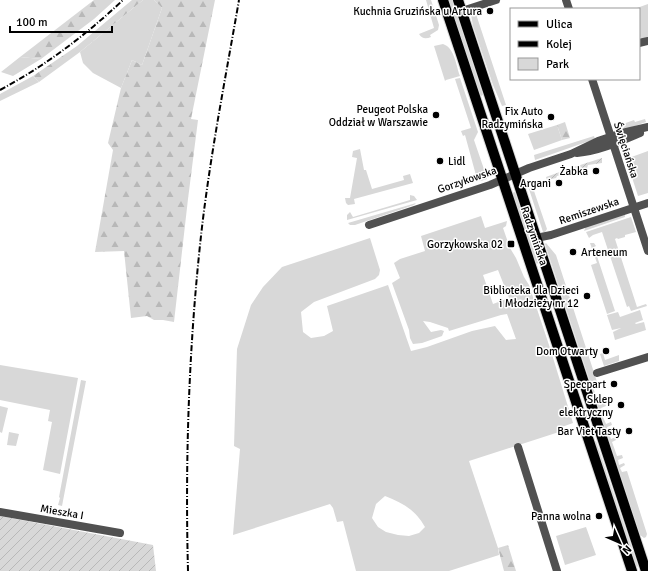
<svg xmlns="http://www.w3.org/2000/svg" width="648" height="571" font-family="Signika,sans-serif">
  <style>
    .green { fill: #d8d8d8; fill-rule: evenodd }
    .forest { fill: url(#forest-firs) }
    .garden { fill: url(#garden-furrows) }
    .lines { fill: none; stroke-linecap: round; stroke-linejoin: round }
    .major-casing { stroke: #dbdbdb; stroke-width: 12 }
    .minor { stroke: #515151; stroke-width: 8 }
    .major { stroke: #000; stroke-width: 10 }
    .rail { stroke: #000; stroke-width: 2; stroke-dasharray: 6 2 1 2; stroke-linecap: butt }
    .poi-dot { fill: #000; stroke: #fff; stroke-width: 1.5 }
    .labels { text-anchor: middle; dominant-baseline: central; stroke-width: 3; stroke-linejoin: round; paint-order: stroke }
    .poi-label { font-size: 11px; fill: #000; stroke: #fff; text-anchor: end }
    .street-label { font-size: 11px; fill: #000; stroke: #fff }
  </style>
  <defs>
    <pattern id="forest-firs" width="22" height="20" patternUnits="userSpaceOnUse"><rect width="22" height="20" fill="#d8d8d8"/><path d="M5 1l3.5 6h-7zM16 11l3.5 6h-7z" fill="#b8b8b8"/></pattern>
    <pattern id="garden-furrows" width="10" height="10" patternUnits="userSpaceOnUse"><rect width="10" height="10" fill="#d8d8d8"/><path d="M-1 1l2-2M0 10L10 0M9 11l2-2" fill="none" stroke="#b8b8b8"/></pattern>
  </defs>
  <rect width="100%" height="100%" fill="#fff"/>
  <path class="green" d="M143 0H154L162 8 142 65 132 60 121 88 93 73 83 63 80 52Z
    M426 0H431L439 25 438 30 430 35 431 37C426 39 422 39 419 34L434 28Z
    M448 0H452L483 95 481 96 477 88Z
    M648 4V37L641 39 639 33V9H634Z
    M473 12 476 14 506 105 502 106 493 85 473 26 471 15Z
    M443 44C455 48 456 66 460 76L446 80 445 81 434 46Z
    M20 57 41 59 13 76 1 72Z
    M33 76 39 82 0 101V94Z
    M460 78 478 132 474 140 487 178V179L481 181 477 179 465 135 463 136 461 131 471 128 455 79Z
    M645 119 646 122 624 130 623 124 634 120 635 122Z
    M557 125 562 140 534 150 528 134Z
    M594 136 595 139 535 160 534 155Z
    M360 149 364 170H366L372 189 404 180 403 176 410 174 413 183 354 199 355 204 348 205 346 203 345 198H350L357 158 352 157 353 151Z
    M648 151V193L638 196 626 159Z
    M532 187 534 191 547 229 545 232H543L529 189Z
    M515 192 539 262V264L536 263 512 193Z
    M410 195 414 196 417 200 347 220V215L350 212 353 217 410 200Z
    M416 203 414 205 355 225H350L348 223Z
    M625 213V217L584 231 586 226Z
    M481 216 485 228 507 221 506 226 503 228 510 248 516 258 524 277 529 285 550 348 573 423 559 428V432L469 461 498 548 499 555 449 571H356L343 521 337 522 333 508 330 504 233 535 240 449 234 446 237 349 251 305 263 287 282 267 370 238 380 270 379 275 375 279 314 302 301 312 303 332 311 338 324 336 333 331 327 306 388 285 411 351 427 347 472 331 495 326 506 340 516 339 507 314 501 315 449 331 448 328 430 322 423 321 431 332 441 330 444 331 442 336 422 343 413 344 410 338 409 330 392 283 400 278 394 263 400 259 425 251 421 236ZM498 270 509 298 493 304 483 275ZM385 496C402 503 415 509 425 527L419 533 409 536 398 535 386 532 378 527 372 518 376 504Z
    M631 217 636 232 625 235V237L618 239 617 238 615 239 637 307 646 304 647 306 631 311 629 306 627 307 602 232 593 235 589 238 586 232Z
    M546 243 556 255 598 385 593 387 599 405 605 403 606 406 601 408 603 413 607 412 608 415 603 417 606 424 611 422 612 425 607 427 608 432 614 430V432L609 434 611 439 616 437V440L612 442 617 456 622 455 623 458 618 460 619 465 624 463 625 465 620 468 622 472 627 471 647 534 646 537 644 538 640 535 545 244Z
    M590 243H594L596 246 594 247 615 311 607 314 591 265 597 263Z
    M640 310 643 320 635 323 636 324 644 322 646 330 615 340 613 332 621 328 612 330 607 315 618 312 620 317Z
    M603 353 605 360 619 355V361L604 366 600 354Z
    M0 365 78 378 60 474 43 470 52 422 48 421 50 410 0 400Z
    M81 380 86 381 62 506 58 505 60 498 59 497Z
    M0 406 8 408 2 433 0 432Z
    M9 432 19 434 16 446 7 445Z
    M596 441 638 566 637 567 629 549 595 442Z
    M586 527 596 555 565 565 556 536Z"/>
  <path class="forest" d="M94 0H115L94 19 41 59 20 57Z
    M132 0H143L80 52 39 82 33 76 77 46Z
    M154 0H215L191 119 198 120 188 199 174 322 163 320H154L147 316 131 318 124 251 95 252 113 150 108 143 121 88 132 60 142 65 162 8Z
    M565 122 570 138 562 140 557 125Z
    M508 545 516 571H517H504L498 548Z"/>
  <path class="garden" d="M602 158V163L588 165 587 168 580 170 574 167Z
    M571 168 575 172 564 175 563 174 557 176 556 178 547 180 546 177Z
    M0 516 153 545 156 571H0Z"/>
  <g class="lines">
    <defs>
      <path id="major" d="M443 0 632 571
        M458 0 646 571"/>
    </defs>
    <use href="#major" class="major-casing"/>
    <path class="minor" d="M566 0 569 9
      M462 11 496 0
      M639 43 648 41
      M592 79 648 251
      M577 153C599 151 621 141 640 133
      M369 225 490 185 529 168 571 154 598 141 622 133 648 127
      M536 238 551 235 648 203
      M597 373 648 357
      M518 447 557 571
      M0 512 120 533"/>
    <use href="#major" class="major"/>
    <path class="rail" d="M0 90C45 66 86 35 123 0
      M188 571C185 456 189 341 202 227 211 151 226 75 239 0"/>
  </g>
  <g class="poi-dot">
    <circle cx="490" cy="11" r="4"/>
    <circle cx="436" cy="115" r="4"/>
    <circle cx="551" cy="117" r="4"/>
    <circle cx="440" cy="161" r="4"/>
    <circle cx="596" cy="171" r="4"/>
    <circle cx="559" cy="183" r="4"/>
    <rect x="507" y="240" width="8" height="8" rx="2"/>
    <circle cx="573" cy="252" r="4"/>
    <circle cx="587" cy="296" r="4"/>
    <circle cx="606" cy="351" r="4"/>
    <circle cx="614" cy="384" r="4"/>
    <circle cx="621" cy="405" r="4"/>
    <circle cx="629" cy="431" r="4"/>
    <circle cx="599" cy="516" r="4"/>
  </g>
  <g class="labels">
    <g class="poi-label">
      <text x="482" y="11">Kuchnia Gruzińska u Artura</text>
      <text x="428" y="109">Peugeot Polska<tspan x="428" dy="13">Oddział w Warszawie</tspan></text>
      <text x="543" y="111">Fix Auto<tspan x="543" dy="13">Radzymińska</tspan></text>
      <text x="448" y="161" text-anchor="start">Lidl</text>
      <text x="588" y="171">Żabka</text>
      <text x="551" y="183">Argani</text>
      <text x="503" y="244">Gorzykowska 02</text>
      <text x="581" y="252" text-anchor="start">Arteneum</text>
      <text x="579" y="290">Biblioteka dla Dzieci<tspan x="579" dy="13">i Młodzieży nr 12</tspan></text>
      <text x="598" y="351">Dom Otwarty</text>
      <text x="606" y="384">Specpart</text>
      <text x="613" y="399">Sklep<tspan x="613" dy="13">elektryczny</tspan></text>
      <text x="621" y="431">Bar Viet Tasty</text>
      <text x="591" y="516">Panna wolna</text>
    </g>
    <g class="street-label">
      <text transform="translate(626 150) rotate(72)">Święciańska</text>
      <text transform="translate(467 180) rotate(-19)">Gorzykowska</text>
      <text transform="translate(589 211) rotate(-19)">Remiszewska</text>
      <text transform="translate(534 236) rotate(71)">Radzymińska</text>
      <text transform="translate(62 512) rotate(10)">Mieszka I</text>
    </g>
  </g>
  <rect x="510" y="8" width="130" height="72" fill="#ffffff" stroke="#999999"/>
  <rect x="518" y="21" width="20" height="6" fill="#000000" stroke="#999999"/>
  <text x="546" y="28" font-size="12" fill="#000000">Ulica</text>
  <rect x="518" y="41" width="20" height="6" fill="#000000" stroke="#999999"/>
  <text x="546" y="48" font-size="12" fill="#000000">Kolej</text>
  <rect x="518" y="58" width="20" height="12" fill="#d8d8d8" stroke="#999999"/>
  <text x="546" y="68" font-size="12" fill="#000000">Park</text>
  <g transform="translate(620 543) rotate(135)" stroke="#ffffff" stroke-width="3" paint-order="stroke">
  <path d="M0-3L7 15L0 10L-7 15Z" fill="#000000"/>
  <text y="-6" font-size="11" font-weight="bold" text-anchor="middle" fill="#000000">N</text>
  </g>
  <path d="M10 26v6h102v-6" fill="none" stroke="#000000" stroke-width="2"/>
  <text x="16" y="26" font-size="12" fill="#000000" stroke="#ffffff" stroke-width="3" paint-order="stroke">100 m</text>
</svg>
